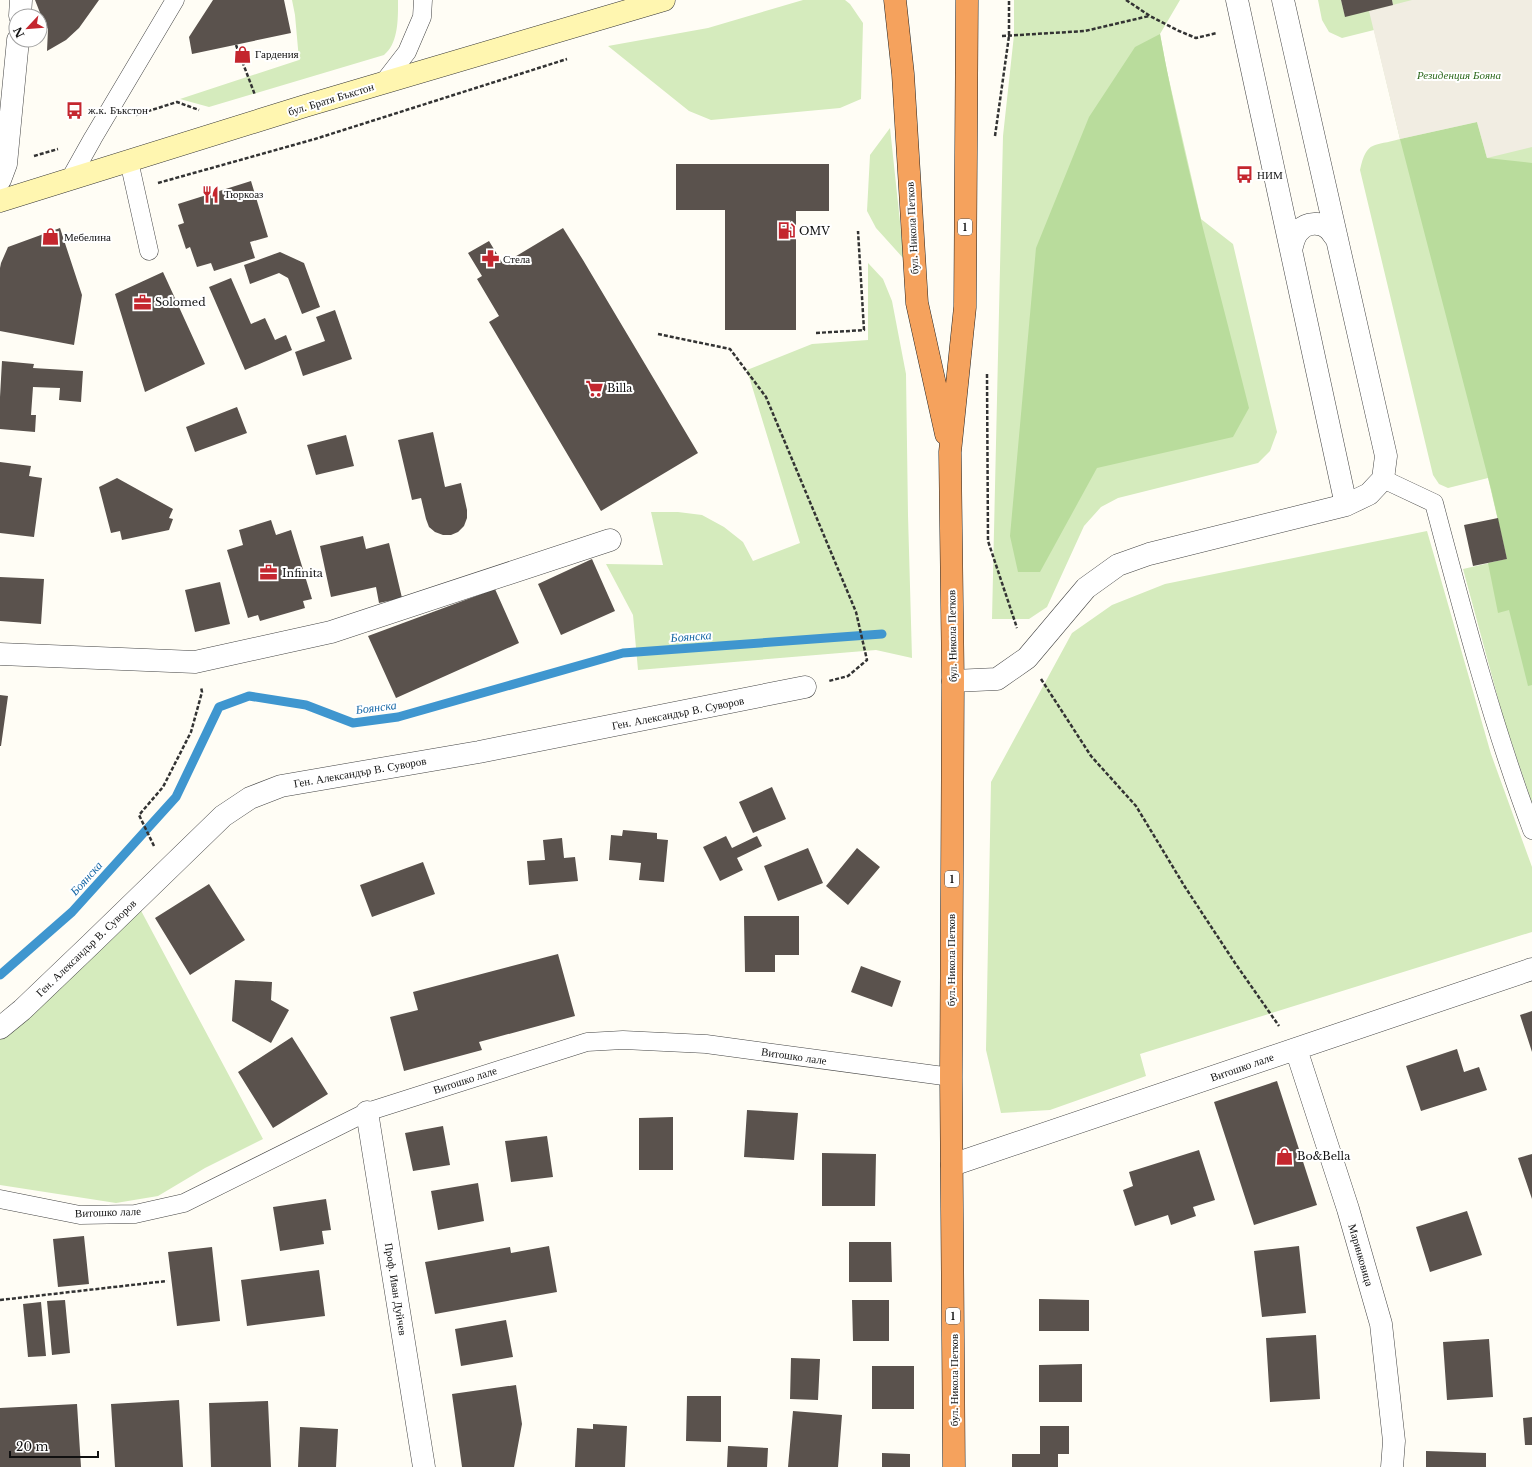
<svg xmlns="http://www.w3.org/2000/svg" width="1532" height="1467" font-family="'Libre Baskerville',serif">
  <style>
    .green { fill: #d5ebbd }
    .forest { fill: #b9dc9c }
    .plaza { fill: #f1ede2 }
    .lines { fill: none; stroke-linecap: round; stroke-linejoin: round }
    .stream { stroke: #3f96cf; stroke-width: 9 }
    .building { fill: #5a524d }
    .lane-casing { stroke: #444; stroke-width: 19 }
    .street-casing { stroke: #444; stroke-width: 23 }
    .secondary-casing { stroke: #333; stroke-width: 23 }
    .highway-casing { stroke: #222; stroke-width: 23 }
    .path { stroke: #333; stroke-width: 2.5; stroke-dasharray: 4 2; stroke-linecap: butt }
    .lane { stroke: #fff; stroke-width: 18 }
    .street { stroke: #fff; stroke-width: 22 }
    .secondary { stroke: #fff6b0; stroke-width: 22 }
    .highway { stroke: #f5a25d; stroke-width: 22 }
    .labels { text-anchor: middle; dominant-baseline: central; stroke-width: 4; stroke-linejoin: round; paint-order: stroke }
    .shield { fill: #fff; stroke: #585858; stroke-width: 1 }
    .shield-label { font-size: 10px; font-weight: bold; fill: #111 }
    .poi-label { font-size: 11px; fill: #111; stroke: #fff; text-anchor: start }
    .park-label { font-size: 11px; font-style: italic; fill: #2f6b1f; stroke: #fff }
    .street-label { font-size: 11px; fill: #111; stroke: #fff }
    .water-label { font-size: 12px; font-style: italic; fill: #1768a6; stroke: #fff }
  </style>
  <rect width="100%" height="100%" fill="#fffdf5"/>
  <path class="green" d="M292 0H398C398 17 399 43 384 55L209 107 180 99 299 60 295 15Z
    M803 0H845L850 4 863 23 861 99 840 108 711 120 689 111 608 46 708 28Z
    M1014 0H1180L1160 34 1167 71 1201 219 1233 244 1277 432 1270 451 1258 463 1118 498 1101 507 1084 526 1047 607 1029 619H992L1003 136 1014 35Z
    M1318 0H1341L1345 16 1393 5 1392 0H1532V803L1503 717 1463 569 1507 559 1488 478 1448 488 1439 484 1433 475 1360 170C1367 139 1374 147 1400 139L1374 30 1342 38 1329 32 1322 20Z
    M890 128 904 259 876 228 867 211 870 155Z
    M868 263 883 279 892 301 906 374 908 515 912 658 876 650 638 670 633 615 606 564 663 565 651 512H678L702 515 724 527 743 542 753 561 800 543 747 370 812 344 868 340Z
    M1427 531 1491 754 1532 867V932L1140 1054 1146 1076 1050 1110 1001 1113 986 1050 991 782 1072 633 1112 605 1165 584Z
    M138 905 263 1139 205 1168 158 1196 116 1203 0 1185V1035Z"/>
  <path class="forest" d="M1160 34C1183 160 1218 284 1249 408L1233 437 1097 468 1040 572H1018L1010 536 1036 248 1089 117 1135 47Z
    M1477 122 1487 158 1532 163V685L1528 686 1509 610 1498 613 1488 563 1507 559 1491 489 1400 139Z"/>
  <path class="plaza" d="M1412 0H1532V147L1487 158 1477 122 1400 139 1369 11Z"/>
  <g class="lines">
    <path class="stream" d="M0 975 72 912 176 797 219 707 249 696 306 705 353 723 398 717 623 653 882 634"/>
  </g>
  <path class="building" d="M35 0H99L79 28 66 40 47 51 48 29 44 23Z
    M213 0H284L291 33 192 54 189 37Z
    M1341 0H1392L1393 5 1345 17Z
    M676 164H829V211H796V330H725V210H676Z
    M251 181 268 237 250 242 255 258 214 271 211 263 197 267 190 247 186 249 178 225 184 223 178 204Z
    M60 228 82 295 74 345 0 331V268L1 263 8 247Z
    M563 228 583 260 698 453 601 511 489 322 499 316 477 279 482 276 468 253 489 241 503 264Z
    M280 252 304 263 320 307 302 314 288 278 279 273 250 284 244 265Z
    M163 272 205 364 145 392 115 294Z
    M231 278 251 324 265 318 275 340 286 335 292 350 245 370 209 287Z
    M335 310 352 359 303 376 295 352 325 341 316 317Z
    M2 361 34 364 33 368 83 371 81 402 59 400 60 388 33 387 31 415H36L35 432 0 429V397Z
    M237 407 247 433 195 452 186 427Z
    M433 432 445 487 461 483 467 510V518L464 526 458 532 451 535H443L435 532 429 527 426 519 421 498 412 500 398 440Z
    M346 435 354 466 316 475 307 445Z
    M0 462 31 466 29 476 42 478 34 537 0 533Z
    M117 478 173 509 169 518 173 519 169 530 122 540 120 531 111 533 99 487Z
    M1498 518 1507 559 1473 566 1464 525Z
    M271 520 276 535 291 530 312 599 303 601 305 608 260 621 258 615 248 618 227 550 243 545 239 530Z
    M363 536 366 549 389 543 402 598 379 603 376 587 331 597 320 546Z
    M592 559 615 611 561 635 538 584Z
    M0 577 44 579 41 624 0 621Z
    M220 582 230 624 195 632 185 590Z
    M495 589 519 643 396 698 368 636Z
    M0 695 8 696 1 746H0Z
    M772 787 786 819 753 833 739 802Z
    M623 830 657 833V839L668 840 664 882 639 880 641 863 609 860 611 835 622 836Z
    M726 836 732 848 757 836 762 846 737 858 743 870 720 881 703 847Z
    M562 838 564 858 575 857 578 881 529 885 527 861 545 860 543 840Z
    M808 848 823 883 778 901 764 866Z
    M857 848 880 867 848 905 826 886Z
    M423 862 435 894 372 917 360 885Z
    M209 884 245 940 190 975 155 918Z
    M744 916H799V955H775V972H745Z
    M558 954 575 1016 479 1042 482 1050 404 1071 390 1017 418 1010 413 992Z
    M861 966 901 981 892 1007 851 992Z
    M235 980 272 982 271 1000 289 1010 271 1043 232 1021Z
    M1532 1011V1052L1520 1015Z
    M292 1037 328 1094 273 1128 238 1072Z
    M1457 1049 1464 1072 1479 1067 1487 1090 1421 1111 1406 1066Z
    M1277 1081 1317 1205 1254 1225 1214 1102Z
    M747 1110 798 1113 794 1160 744 1157Z
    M673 1117V1170H639V1118Z
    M443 1126 450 1165 413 1171 405 1133Z
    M547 1136 553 1177 511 1182 505 1141Z
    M1199 1150 1215 1200 1193 1207 1196 1216 1171 1225 1168 1215 1135 1226 1123 1190 1133 1186 1129 1172Z
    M822 1153 876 1154 875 1206H822Z
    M1532 1154V1199L1518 1158Z
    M478 1183 484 1221 438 1230 431 1191Z
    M326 1199 331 1230 322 1231 324 1244 280 1251 273 1207Z
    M1467 1211 1482 1255 1430 1272 1416 1227Z
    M84 1236 89 1284 58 1287 53 1239Z
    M849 1242H891L892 1282H849Z
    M549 1246 557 1292 435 1314 425 1262 510 1247 511 1253Z
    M1299 1246 1306 1313 1262 1317 1254 1251Z
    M212 1247 220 1321 177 1326 168 1252Z
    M319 1270 325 1316 247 1326 241 1280Z
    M1039 1299 1089 1300V1331H1039Z
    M65 1300 70 1353 52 1355 47 1301Z
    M852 1300H889V1341H853Z
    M41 1302 46 1356 28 1357 23 1304Z
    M506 1320 513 1357 461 1366 455 1329Z
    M1316 1335 1320 1399 1270 1402 1266 1338Z
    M1489 1339 1493 1397 1447 1400 1443 1342Z
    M791 1358 820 1359 818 1400 790 1399Z
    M1082 1364V1402H1039V1365Z
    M872 1366H914V1409H872Z
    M516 1385 522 1424 514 1467H462L452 1394Z
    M687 1396H721V1442L686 1441Z
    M179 1400 183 1467H115L111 1404Z
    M268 1401 271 1467H211L209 1403Z
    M77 1404 81 1467H0V1408Z
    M793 1411 842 1415 838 1467H788Z
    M1532 1417V1445H1525L1523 1418Z
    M593 1424 627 1426 625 1467H575L577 1428 593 1429Z
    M1040 1426H1069V1454H1058V1467H1012V1454H1040Z
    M300 1427 338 1429 336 1467H298Z
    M728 1446 768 1448 767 1467H727Z
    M1426 1451 1486 1453V1467H1426Z
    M882 1453 910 1454V1467H882Z"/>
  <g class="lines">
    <defs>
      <path id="lane" d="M383 83 407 52 422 17 423 0
        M129 161 149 251
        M70 179 93 138 175 0
        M1383 479 1434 503C1463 613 1492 723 1532 830
        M0 1199 80 1215 135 1214 184 1203 367 1112 587 1042 623 1040 706 1044 951 1077"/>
      <path id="street" d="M1237 0 1346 505
        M20 16 21 0
        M0 180 6 164 18 40
        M1291 250C1293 243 1294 235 1300 230 1307 222 1321 222 1329 229 1332 232 1334 236 1337 239
        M0 654 195 662 331 632 610 540
        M953 681 997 679 1027 658 1086 588 1118 565 1149 554 1346 505 1369 494 1383 479 1386 456 1283 0
        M0 1028 22 1010 91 944 223 816 250 798 281 786 479 752 805 687
        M1296 1049 1348 1209 1381 1324 1394 1441 1392 1467
        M367 1112 424 1467
        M952 1165 1532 969"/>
      <path id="secondary" d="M0 201 305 106 664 0"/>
      <path id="highway" d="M895 0 903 74 917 303 946 434
        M954 1467 951 1077 953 681 950 452 965 307 967 0"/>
    </defs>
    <use href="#lane" class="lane-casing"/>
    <use href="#street" class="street-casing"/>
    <use href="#secondary" class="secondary-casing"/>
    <use href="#highway" class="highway-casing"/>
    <path class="path" d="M1126 0 1150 16 1179 31 1196 38 1217 33
      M1002 36 1085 31 1149 16
      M236 45 255 95
      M136 115 177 102 199 110
      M995 136 1009 36V0
      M34 156 58 149
      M158 183 315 139 567 59
      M816 333 864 330 858 231
      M658 334 730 349 766 397 856 612 867 660 848 676 829 681
      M987 374 988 541 1017 628
      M1041 679 1091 756 1136 806 1185 887 1235 963 1279 1026
      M154 846 139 815 163 787 191 732 202 692 201 687
      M0 1300 167 1281"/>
    <use href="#lane" class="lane"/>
    <use href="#street" class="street"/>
    <use href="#secondary" class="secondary"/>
    <use href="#highway" class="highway"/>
  </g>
  <defs>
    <symbol id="shop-bare" viewBox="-9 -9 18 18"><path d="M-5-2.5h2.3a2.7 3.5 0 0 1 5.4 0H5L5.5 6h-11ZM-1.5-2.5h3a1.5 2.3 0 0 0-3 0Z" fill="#c4262e" stroke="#fff" stroke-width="2.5" paint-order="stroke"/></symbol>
    <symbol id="bus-bare" viewBox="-9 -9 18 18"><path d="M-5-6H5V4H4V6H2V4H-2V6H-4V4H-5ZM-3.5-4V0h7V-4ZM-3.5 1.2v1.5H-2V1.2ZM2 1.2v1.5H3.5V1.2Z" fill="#c4262e" stroke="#fff" stroke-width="2.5" paint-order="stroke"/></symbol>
    <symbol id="restaurant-bare" viewBox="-9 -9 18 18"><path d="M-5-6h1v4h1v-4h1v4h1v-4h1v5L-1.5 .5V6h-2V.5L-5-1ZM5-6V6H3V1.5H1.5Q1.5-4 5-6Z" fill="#c4262e" stroke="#fff" stroke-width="2.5" paint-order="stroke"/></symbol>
    <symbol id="fuel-bare" viewBox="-9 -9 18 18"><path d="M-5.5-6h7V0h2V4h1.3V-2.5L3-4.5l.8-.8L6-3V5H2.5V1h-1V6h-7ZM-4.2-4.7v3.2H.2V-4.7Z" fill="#c4262e" stroke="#fff" stroke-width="2.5" paint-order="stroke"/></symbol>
    <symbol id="pharmacy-bare" viewBox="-9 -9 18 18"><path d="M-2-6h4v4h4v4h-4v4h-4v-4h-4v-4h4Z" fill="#c4262e" stroke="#fff" stroke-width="2.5" paint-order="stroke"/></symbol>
    <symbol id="office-bare" viewBox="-9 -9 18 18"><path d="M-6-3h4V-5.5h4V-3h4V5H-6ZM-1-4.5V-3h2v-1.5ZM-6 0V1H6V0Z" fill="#c4262e" stroke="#fff" stroke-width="2.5" paint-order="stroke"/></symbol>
    <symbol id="supermarket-bare" viewBox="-9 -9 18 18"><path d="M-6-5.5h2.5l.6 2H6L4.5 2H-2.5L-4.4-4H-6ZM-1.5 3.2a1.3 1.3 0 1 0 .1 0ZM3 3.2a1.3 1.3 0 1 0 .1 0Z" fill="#c4262e" stroke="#fff" stroke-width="2.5" paint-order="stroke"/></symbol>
  </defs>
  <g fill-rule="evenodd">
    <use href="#shop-bare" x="230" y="42" width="25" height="25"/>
    <use href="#bus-bare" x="62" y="98" width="25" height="25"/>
    <use href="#bus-bare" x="1232" y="162" width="25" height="25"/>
    <use href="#restaurant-bare" x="198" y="182" width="25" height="25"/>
    <use href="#fuel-bare" x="774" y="218" width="25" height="25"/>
    <use href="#shop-bare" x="38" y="224" width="25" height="25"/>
    <use href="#pharmacy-bare" x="478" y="246" width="25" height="25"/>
    <use href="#office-bare" x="130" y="290" width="25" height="25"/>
    <use href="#supermarket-bare" x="582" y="376" width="25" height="25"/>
    <use href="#office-bare" x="256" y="560" width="25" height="25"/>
    <use href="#shop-bare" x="1272" y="1144" width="25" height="25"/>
  </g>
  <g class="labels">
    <g class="shield">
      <rect x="958" y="219" width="14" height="16" rx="3"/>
      <rect x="945" y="871" width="14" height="16" rx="3"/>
      <rect x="946" y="1308" width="14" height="16" rx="3"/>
    </g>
    <g class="shield-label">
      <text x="965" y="227">1</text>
      <text x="952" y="879">1</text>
      <text x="953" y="1316">1</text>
    </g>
    <g class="poi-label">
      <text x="255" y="54">Гардения</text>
      <text x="88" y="110">ж.к. Бъкстон</text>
      <text x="1257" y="175">НИМ</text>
      <text x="224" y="194">Тюркоаз</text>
      <text x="799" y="231">OMV</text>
      <text x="64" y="237">Мебелина</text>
      <text x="503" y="259">Стела</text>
      <text x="155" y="302">Solomed</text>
      <text x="607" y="388">Billa</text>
      <text x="282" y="573">Infinita</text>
      <text x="1297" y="1156">Bo&amp;Bella</text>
    </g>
    <g class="park-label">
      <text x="1459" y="75">Резиденция Бояна</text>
    </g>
    <g class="street-label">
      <text transform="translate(331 99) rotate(-17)">бул. Братя Бъкстон</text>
      <text transform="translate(912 228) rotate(-93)">бул. Никола Петков</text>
      <text transform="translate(952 636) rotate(-91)">бул. Никола Петков</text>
      <text transform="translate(678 713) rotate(-11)">Ген. Александър В. Суворов</text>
      <text transform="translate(360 772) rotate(-10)">Ген. Александър В. Суворов</text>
      <text transform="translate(86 948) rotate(-44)">Ген. Александър В. Суворов</text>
      <text transform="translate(951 960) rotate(-90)">бул. Никола Петков</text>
      <text transform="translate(794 1056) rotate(8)">Витошко лале</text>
      <text transform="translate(1242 1067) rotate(-19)">Витошко лале</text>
      <text transform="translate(465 1080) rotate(-18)">Витошко лале</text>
      <text transform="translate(108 1212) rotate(-2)">Витошко лале</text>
      <text transform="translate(1361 1255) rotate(74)">Маринковица</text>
      <text transform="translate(396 1289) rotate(81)">Проф. Иван Дуйчев</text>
      <text transform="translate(954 1380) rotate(-90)">бул. Никола Петков</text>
    </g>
    <g class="water-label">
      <text transform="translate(691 636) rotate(-4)">Боянска</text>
      <text transform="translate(376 707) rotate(-7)">Боянска</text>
      <text transform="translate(86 878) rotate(-48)">Боянска</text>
    </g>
  </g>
  <g transform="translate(28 28) rotate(244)"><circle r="19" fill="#ffffff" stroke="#a0a0a0"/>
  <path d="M0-3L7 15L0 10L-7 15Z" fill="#c4262e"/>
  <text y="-6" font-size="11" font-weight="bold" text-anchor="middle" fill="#111111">N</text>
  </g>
  <path d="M10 1451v6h88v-6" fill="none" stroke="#111111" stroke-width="2"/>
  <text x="16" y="1451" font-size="12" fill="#111111" stroke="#ffffff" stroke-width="3" paint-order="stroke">20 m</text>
</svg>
